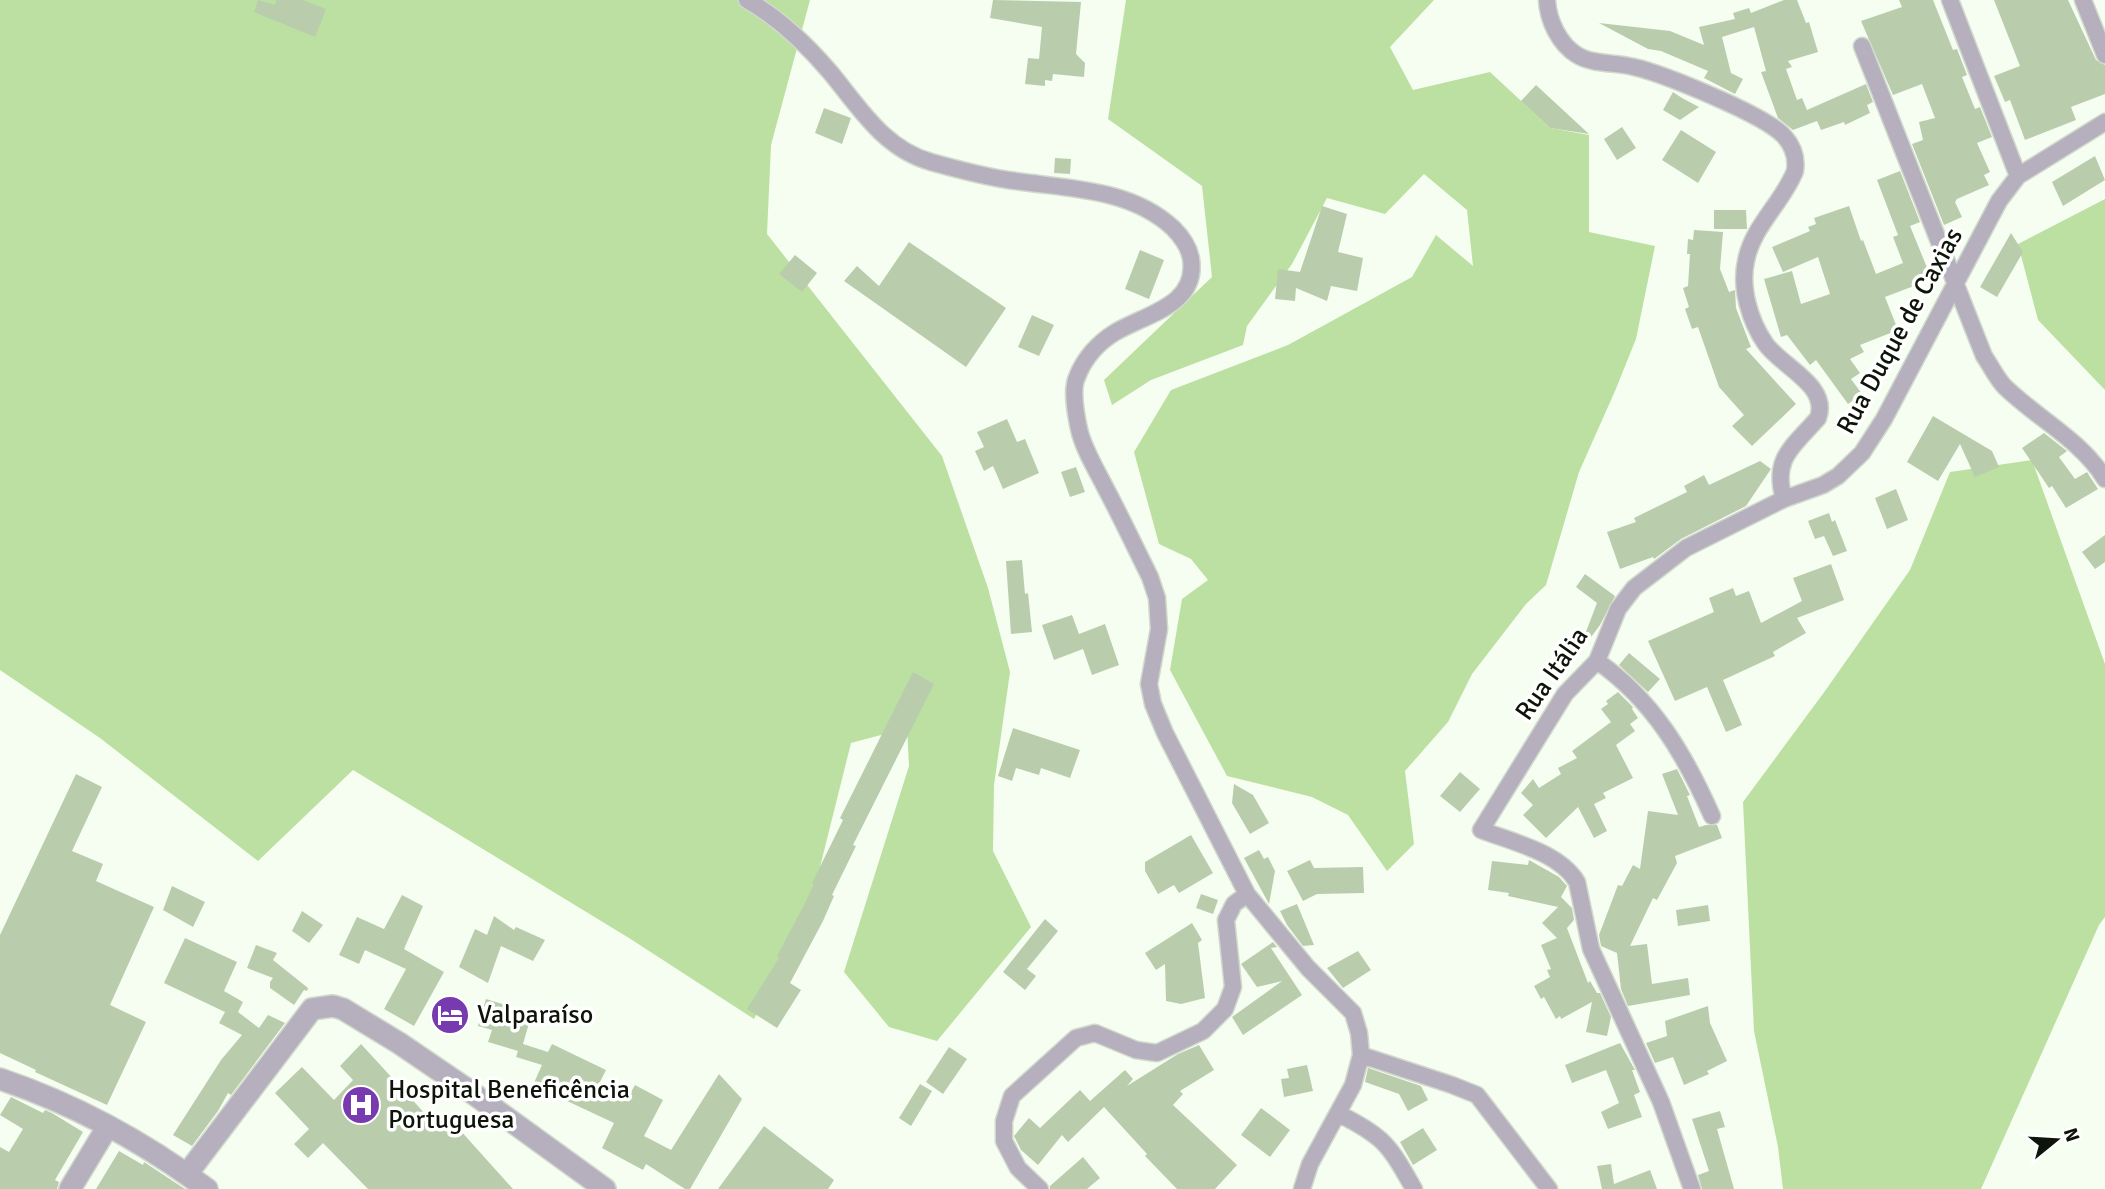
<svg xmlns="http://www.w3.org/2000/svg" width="2105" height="1189" font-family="Signika,sans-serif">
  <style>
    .green { fill: #bbe0a1 }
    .building { fill: #b9cdac }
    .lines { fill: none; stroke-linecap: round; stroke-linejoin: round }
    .minor-casing { stroke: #d1d9cc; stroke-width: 19 }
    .tertiary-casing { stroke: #d1d9cc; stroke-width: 24 }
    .minor { stroke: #b5afbe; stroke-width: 16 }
    .tertiary { stroke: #b5afbe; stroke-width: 21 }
    .labels { text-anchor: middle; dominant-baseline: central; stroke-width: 7; stroke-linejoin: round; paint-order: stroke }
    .street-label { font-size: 26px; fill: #0d1409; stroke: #fff }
    .poi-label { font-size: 26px; fill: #0d1409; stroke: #fff; text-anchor: start }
  </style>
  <rect width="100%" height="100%" fill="#f6fef1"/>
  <path class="green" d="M0 0H810L771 145 767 234 942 456 988 588 1010 672 994 785 993 851 1031 927 937 1041 889 1027 844 972 909 766 907 728 851 743 806 923 754 1019 629 938 353 770 258 861 100 738 0 670Z
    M1126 0H1434L1390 47 1413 90 1490 72 1550 128 1589 135V232L1655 246 1636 339 1615 391 1579 472 1546 585 1526 604 1472 674 1448 722 1405 771 1414 844 1387 871 1348 815 1312 797 1227 776 1170 670 1182 599 1208 580 1191 559 1159 544 1134 452 1171 390 1288 345 1412 277 1436 235 1473 266 1467 210 1424 174 1385 214 1327 198 1292 264 1247 326 1243 345 1151 380 1112 405 1104 380 1212 277 1202 186 1108 119Z
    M2105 199V390L2038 320 2018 244Z
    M2032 460 2105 664V917L2099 925 1981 1189H1783L1778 1147 1754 1031 1743 802 1825 691 1910 570 1950 472Z"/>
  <path class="building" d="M258 0 275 5 276 0H303L326 9 315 37 254 12Z
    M993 0 1081 2 1076 54 1085 63 1084 77 1053 74 1052 81 1045 80V86L1025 84 1028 58 1039 59 1042 27 990 18Z
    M1784 0H1797L1806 23 1809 22 1818 52 1788 61 1792 67 1786 69 1797 100 1802 98 1807 110 1866 84 1873 102 1867 105 1870 113 1845 125 1844 122 1821 130 1817 121 1793 130 1778 118 1761 72 1766 71 1754 27 1722 37 1731 73 1743 79 1735 94 1704 78 1708 71 1661 51 1648 49 1599 23 1670 31 1704 45 1699 27 1735 19 1733 13 1749 8 1751 13Z
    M1899 0H1933L1953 50 1957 49 1967 75 1962 77 1975 109 1980 107 1992 137 1977 143 1990 172 1984 175 1989 185 1957 199 1955 202 1962 217 1944 225 1912 144 1923 140 1919 122 1935 118 1922 84 1893 95 1861 21 1902 7Z
    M1994 0H2068L2096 60 2105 65V94L2071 107 2076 120 2025 140 2010 100 2005 102 1994 76 2020 66Z
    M1536 85 1589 134 1550 128 1521 101Z
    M1673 92 1682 98 1699 107 1680 120 1663 110Z
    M824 108 851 118 842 144 815 133Z
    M1622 127 1636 148 1617 160 1604 139Z
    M1681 130 1716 152 1698 183 1662 160Z
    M2095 156 2105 180 2063 206 2052 182Z
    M1055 158 1071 159 1070 174 1054 173Z
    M1900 171 1920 222 1910 226 1928 270 1923 272 1927 281 1885 297 1898 330 1860 345 1864 352 1850 359 1860 373 1851 379 1862 394 1848 404 1816 360 1810 365 1787 335 1781 337 1764 279 1792 271 1801 304 1830 294 1818 257 1783 272 1772 247 1810 231 1808 227 1816 224 1814 218 1849 206 1861 241 1863 240 1876 274 1903 263 1893 237 1898 235 1877 180Z
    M1322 206 1347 214 1338 252 1363 258 1357 291 1331 286 1327 301 1296 288 1295 301 1275 299 1278 269 1300 272Z
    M1714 210H1746L1747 229H1714Z
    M1694 230 1723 232 1720 269 1729 292 1735 290 1736 308 1751 347 1746 349 1796 404 1752 446 1732 426 1744 415 1719 387 1698 327 1692 329 1685 309 1689 307 1683 288 1688 286 1690 254H1687L1688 239 1693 240Z
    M2011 233 2023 252 1997 297 1980 287Z
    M909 242 1006 308 966 367 844 281 857 266 879 286Z
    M1140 250 1164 260 1149 299 1125 289Z
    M795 255 817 273 802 292 779 274Z
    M1032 315 1054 325 1039 356 1018 347Z
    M1933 416 1992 451 1999 467 1975 477 1960 444 1938 481 1907 462Z
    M1007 419 1017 442 1025 439 1039 473 1003 489 993 466 984 471 975 451 984 447 977 432Z
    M2044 433 2067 451 2059 457 2075 479 2087 472 2098 489 2066 508 2052 486 2049 488 2022 448Z
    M1760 461 1771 469 1746 506 1681 539 1654 559 1653 557 1620 569 1607 532 1636 522 1634 518 1687 492 1684 486 1704 475 1709 485Z
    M1076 467 1085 492 1070 497 1061 472Z
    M1896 489 1908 520 1887 529 1875 498Z
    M1829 513 1832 522 1835 520 1847 551 1833 556 1824 536 1815 539 1808 521Z
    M2105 535V562L2095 569 2082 552Z
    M1022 560 1025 594 1028 593 1032 632 1011 634 1006 561Z
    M1831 564 1844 600 1797 618 1806 633 1773 652 1775 656 1723 680 1742 725 1726 732 1707 687 1675 701 1648 641 1714 612 1709 598 1733 588 1736 596 1749 591 1761 623 1802 601 1793 578Z
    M1585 574 1615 596 1600 625 1586 644 1582 642 1597 603 1576 587Z
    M1072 615 1079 634 1105 624 1119 665 1092 675 1083 649 1054 660 1042 625Z
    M1629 653 1660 679 1648 692 1619 665Z
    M913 672 934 684 853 845 856 846 832 895 834 896 823 921 790 983 801 990 777 1028 747 1009 779 958 777 956 802 909 814 884 812 883 843 820 840 818Z
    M1618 692 1633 707 1632 709 1638 718 1630 724 1635 731 1616 745 1633 778 1603 793 1606 798 1594 804 1607 831 1594 838 1578 807 1546 838 1523 815 1533 805 1521 793 1533 779 1539 788 1561 774 1558 768 1577 758 1572 751 1611 722 1601 709 1608 704 1606 701Z
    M1013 728 1080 750 1070 778 1041 768 1039 775 1016 768 1012 781 998 776Z
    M1677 769 1690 795 1687 796 1699 827 1706 825H1717L1722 838 1675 856 1677 863 1657 900 1653 898 1630 946 1647 944 1652 984 1688 978 1690 995 1628 1006 1621 989 1617 953 1601 946 1599 935 1618 885 1622 886 1633 865 1640 869 1648 811 1678 815 1662 774Z
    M1460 772 1480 789 1460 812 1440 796Z
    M76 774 102 787 72 851 103 864 96 881 154 907 110 1005 146 1022 107 1105 35 1072 36 1070 0 1053V935Z
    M1234 784 1253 795 1269 823 1250 834 1232 803Z
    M1191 835 1213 873 1179 893 1174 885 1158 894 1145 871V862Z
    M1259 850 1264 859 1268 857 1275 871 1269 904 1244 858Z
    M1310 860 1314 868 1363 867 1364 893 1317 894 1303 901 1287 871Z
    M1529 860 1559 877 1567 886 1561 897 1572 908 1574 920 1567 928 1588 983 1590 981 1597 993H1600L1611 1017 1607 1036 1586 1032 1592 1002 1561 1019 1560 1016 1556 1019 1544 997 1541 999 1534 986 1550 977 1547 970 1551 969 1541 945 1557 938 1542 923 1558 907 1508 896 1509 893 1488 890 1492 861 1528 865Z
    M172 886 205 902 193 927 163 910Z
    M1201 894 1218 900 1213 914 1196 908Z
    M402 895 423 906 404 949 444 972 414 1026 384 1009 406 969 365 950 359 964 339 955 357 917 384 929Z
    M1297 904 1314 945 1303 946 1287 925 1280 911Z
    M1708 905 1710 921 1678 926 1676 910Z
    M302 911 323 925 309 943 292 931Z
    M494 916 514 930 516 927 545 940 533 961 501 946 488 983 459 967 475 929 487 935Z
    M1045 919 1058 931 1027 969 1036 976 1025 990 1003 972Z
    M1192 923 1202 940 1198 943 1205 998 1181 1004 1166 1001 1165 964 1156 970 1145 953Z
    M185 938 237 962 224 991 243 1002 238 1012 259 1028 268 1015 285 1023 231 1095 228 1093 218 1111 192 1146 173 1135 221 1060 242 1035 219 1023 225 1012 164 983Z
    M1273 942 1277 947 1271 948 1302 995 1243 1035 1232 1017 1282 981 1257 987 1241 964Z
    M256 945 277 953 273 960 308 988 307 991 304 990 294 1005 270 988V982L273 978 247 968Z
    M1358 951 1371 970 1343 988 1327 968Z
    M486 999 532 1013 523 1044 548 1052 552 1044 606 1070 597 1088 626 1101 635 1085 663 1100 644 1136 671 1150 719 1074 742 1099 690 1189H685L646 1164 643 1170 602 1148 614 1123 533 1085 542 1065 516 1057 518 1051 488 1042 492 1030 478 1026Z
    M1708 1006 1710 1023 1727 1061 1707 1071 1709 1074 1684 1085 1673 1057 1655 1063 1646 1043 1667 1036 1665 1021Z
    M1620 1043 1635 1070H1632L1640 1092 1634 1095 1642 1117 1608 1129 1601 1112 1619 1103 1606 1070 1572 1083 1565 1065Z
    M361 1044 440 1130 451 1120 513 1189H368L323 1143 308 1158 294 1144 309 1129 275 1093 302 1067 334 1100 353 1080 340 1066Z
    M1199 1045 1214 1070 1180 1091 1183 1094 1173 1105 1237 1165 1215 1189H1177L1145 1156 1147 1154 1104 1107 1068 1142 1062 1135 1038 1165 1021 1150 1014 1136 1029 1118 1040 1128 1080 1090 1090 1101 1125 1070 1133 1079 1127 1086 1178 1054Z
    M949 1047 967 1059 943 1094 926 1082Z
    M1307 1065 1313 1091 1284 1097 1281 1079 1289 1078 1287 1069Z
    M1368 1068 1421 1086 1428 1100 1408 1111 1399 1094 1365 1082Z
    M920 1084 932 1091 911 1126 899 1118Z
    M11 1097 43 1113 45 1110 52 1113 83 1132 55 1180 59 1182 57 1189H0V1147L9 1152 23 1129 0 1115Z
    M1261 1108 1290 1130 1270 1157 1241 1135Z
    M1720 1111 1725 1127 1717 1129 1734 1189H1702L1698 1175 1709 1171 1692 1119Z
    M764 1126 834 1180 828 1189H718Z
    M1423 1128 1437 1150 1413 1165 1400 1142Z
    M119 1151 143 1165 144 1162 185 1189H96Z
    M1083 1157 1100 1178 1087 1189H1050V1186Z
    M1611 1164 1614 1184 1650 1170 1657 1189H1602L1597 1166Z"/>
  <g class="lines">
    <defs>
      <path id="minor" d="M747 0C779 18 806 44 830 72 860 108 884 149 931 162 956 169 983 176 1008 180 1065 189 1129 187 1173 228 1182 237 1189 246 1191 259 1198 306 1145 314 1114 333 1098 343 1084 359 1077 377 1071 390 1076 415 1079 429 1083 448 1096 469 1105 487 1121 517 1135 547 1150 577L1157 598 1159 629 1149 684 1153 704 1165 733 1247 894 1308 968 1353 1013 1359 1033 1361 1055 1353 1085 1310 1164 1302 1189
        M1547 0C1548 20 1559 44 1577 55 1593 65 1616 62 1634 67 1664 74 1765 115 1784 136 1793 146 1797 158 1795 171 1783 202 1752 227 1746 261 1740 288 1750 321 1765 343 1780 366 1830 385 1818 418 1793 447 1772 458 1784 499
        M1950 0 2018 176
        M2083 0 2105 55
        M1862 46 1984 356C1991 366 1997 379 2005 387 2038 419 2081 440 2105 479
        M1597 661C1653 700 1685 755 1712 816
        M1361 1055 1452 1085 1477 1095 1549 1189
        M1339 1114C1385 1137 1389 1145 1414 1189
        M1040 1189 1018 1168 1004 1141V1121L1012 1096 1076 1038 1095 1033 1136 1050 1157 1053 1203 1031 1225 1009 1233 987 1226 920 1234 904 1247 894
        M1692 1189 1661 1102 1591 949 1577 882C1559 852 1512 842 1481 830L1565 694 1597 661 1618 609 1634 588 1686 548 1784 499 1823 485 1838 476 1862 453 1884 419 1999 201 2018 176 2105 122"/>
      <path id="tertiary" d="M0 1079C74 1104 144 1142 207 1189
        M187 1174 312 1009 333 1006 343 1009 399 1043 471 1092 605 1189
        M70 1189 108 1126"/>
    </defs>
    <use href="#minor" class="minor-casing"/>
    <use href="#tertiary" class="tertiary-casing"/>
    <use href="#minor" class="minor"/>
    <use href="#tertiary" class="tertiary"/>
  </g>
  <defs>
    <symbol id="hotel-disc" viewBox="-11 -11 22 22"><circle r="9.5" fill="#783aaf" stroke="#fff"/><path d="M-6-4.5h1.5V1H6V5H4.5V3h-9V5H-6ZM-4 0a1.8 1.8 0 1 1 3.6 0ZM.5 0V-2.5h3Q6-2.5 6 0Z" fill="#fff"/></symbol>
    <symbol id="hospital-disc" viewBox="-11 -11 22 22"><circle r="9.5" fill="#783aaf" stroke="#fff"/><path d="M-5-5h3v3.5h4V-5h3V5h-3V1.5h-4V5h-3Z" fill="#fff"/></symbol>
  </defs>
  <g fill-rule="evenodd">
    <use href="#hotel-disc" x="428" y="993" width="44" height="44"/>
    <use href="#hospital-disc" x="339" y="1083" width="44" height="44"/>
  </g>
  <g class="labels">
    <g class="street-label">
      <text transform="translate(1900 331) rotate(-61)">Rua Duque de Caxias</text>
      <text transform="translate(1552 674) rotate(-55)">Rua Itália</text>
    </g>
    <g class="poi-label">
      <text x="477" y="1015">Valparaíso</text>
      <text x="388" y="1090">Hospital Beneficência<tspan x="388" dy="30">Portuguesa</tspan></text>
    </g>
  </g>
  <g transform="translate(2056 1140) rotate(72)" stroke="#ffffff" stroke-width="5" paint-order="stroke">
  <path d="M0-5L12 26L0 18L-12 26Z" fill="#0d1409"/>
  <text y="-10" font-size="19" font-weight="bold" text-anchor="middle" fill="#0d1409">N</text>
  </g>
</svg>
